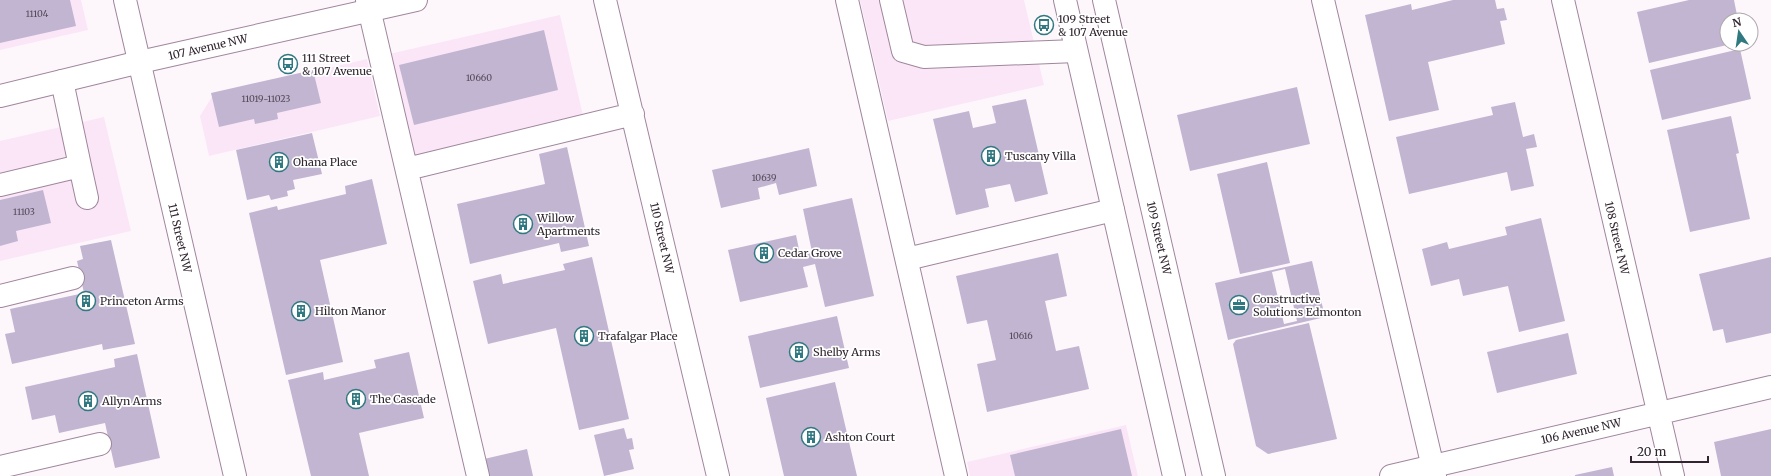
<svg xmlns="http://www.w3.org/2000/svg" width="1771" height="476" font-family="Merriweather,serif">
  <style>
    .built { fill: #fbe6f8 }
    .building { fill: #c2b5d2; fill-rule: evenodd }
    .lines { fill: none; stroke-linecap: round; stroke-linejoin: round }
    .minor-casing { stroke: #9f869c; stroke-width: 24 }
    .major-casing { stroke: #9f869c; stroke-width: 24 }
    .minor { stroke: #fff; stroke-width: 22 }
    .major { stroke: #fff; stroke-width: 22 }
    .labels { text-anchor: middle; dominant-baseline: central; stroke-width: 3.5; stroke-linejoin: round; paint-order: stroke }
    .number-label { font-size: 9px; fill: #554a58 }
    .poi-label { font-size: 11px; fill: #31262f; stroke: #fff; text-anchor: start }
    .street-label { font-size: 11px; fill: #31262f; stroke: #fff }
  </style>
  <rect width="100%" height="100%" fill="#fdf7fc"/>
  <path class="built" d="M0 0H81L88 30 0 50Z
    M860 0H1024L1044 85 888 121Z
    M560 15 586 129 416 168 389 54Z
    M367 59 380 116 209 156 200 116 213 95Z
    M104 117 131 231 0 261V141Z
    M1126 425 1138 476H970L967 462Z"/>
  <path class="building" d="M0 0H70L76 26 0 43Z
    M1453 0H1495L1497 9 1504 8 1507 20 1500 21 1505 44 1428 62 1439 110 1389 121 1365 15 1411 4 1412 10Z
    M1689 0H1734L1738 20H1727V45L1649 63 1637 12Z
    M544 30 558 90 414 125 399 65Z
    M1740 49 1751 99 1662 120 1650 70Z
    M313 70 321 103 277 113 278 119 255 124 254 119 219 127 211 93Z
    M1297 87 1310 144 1190 171 1177 115Z
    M1026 99 1048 194 1015 202 1010 184 985 189 989 207 956 215 933 119 969 111 973 128 996 123 992 106Z
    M1515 102 1523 137 1534 134 1537 147 1526 149 1534 186 1511 191 1507 172 1409 194 1396 137 1493 115 1491 107Z
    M1731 116 1739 153 1736 154 1750 219 1690 232 1667 130Z
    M312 133 322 174 293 180 295 189 287 191 288 196 271 200 269 195 247 200 236 150Z
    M567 147 589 246 561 252 559 243 470 264 457 204 545 184 539 154Z
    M809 148 817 186 779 195 776 183 758 188 760 199 721 208 712 170Z
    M1267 162 1290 263 1240 274 1217 174Z
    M372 179 387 244 320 260 343 362 286 375 249 213 277 206 278 210 346 194 345 186Z
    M43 190 51 223 16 231 18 241 0 246V200Z
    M852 198 874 296 825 307 815 264 803 267 808 287 740 302 728 250 796 235 800 254 812 252 803 209Z
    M1541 218 1565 321 1519 332 1508 286 1463 296 1459 279 1431 286 1422 249 1447 242 1449 249 1507 235 1505 227Z
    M111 240 135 344 103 350 102 344 12 364 5 334 15 332 10 309 84 293 77 261 83 259 80 246Z
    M1058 253 1067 296 1045 301 1056 351 1079 346 1089 389 987 412 977 364 996 360 987 320 967 324 956 276Z
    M592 257 629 419 579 430 556 328 488 344 473 281 501 274 503 284 565 270 563 264Z
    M1771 257V333L1726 343 1723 329 1713 331 1699 274Z
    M1312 261 1325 317 1228 340 1215 283ZM1285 269 1297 321 1284 324 1272 272Z
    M837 316 849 368 760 388 748 336Z
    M1309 323 1337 439 1268 454 1256 446 1233 344 1236 340Z
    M1568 333 1577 374 1497 393 1487 352Z
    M409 352 424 418 359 433 369 476H311L288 380 323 372 324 380 376 368 374 360Z
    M137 354 160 458 115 468 105 423 59 433 55 415 32 420 25 387 115 367 114 359Z
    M835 382 857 476H784L766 398Z
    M624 428 627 439 632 438 634 449 629 450 634 469 604 476 594 435Z
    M1121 429 1132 476H1015L1010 455Z
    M1771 429V476H1721L1714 442Z
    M527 449 533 476H488L484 459Z
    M1612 467 1614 476H1575V475Z"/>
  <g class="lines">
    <defs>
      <path id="minor" d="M125 0 235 476
        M367 0 478 476
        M605 0 718 476
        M847 0 956 476
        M891 0 903 51 924 57 1076 51
        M1323 0 1435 476
        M1563 0 1673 476
        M80 166 87 198
        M407 169 633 114
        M0 185 80 166 62 81
        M907 259 1113 210
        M0 296 73 278
        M0 467 100 444
        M1391 476 1771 387"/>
      <path id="major" d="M1065 0 1174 476
        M1104 0 1214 476
        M0 96 140 62 416 0"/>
    </defs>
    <use href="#minor" class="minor-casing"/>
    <use href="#major" class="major-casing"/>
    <use href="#minor" class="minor"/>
    <use href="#major" class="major"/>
  </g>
  <defs>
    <symbol id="bus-ring" viewBox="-11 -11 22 22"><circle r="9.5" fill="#fff" stroke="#317981" stroke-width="1.5"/><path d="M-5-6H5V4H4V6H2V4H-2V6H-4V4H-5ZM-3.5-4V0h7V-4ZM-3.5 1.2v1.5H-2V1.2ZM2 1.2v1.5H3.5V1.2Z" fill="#317981"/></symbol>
    <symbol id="building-ring" viewBox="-11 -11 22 22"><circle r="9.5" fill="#fff" stroke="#317981" stroke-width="1.5"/><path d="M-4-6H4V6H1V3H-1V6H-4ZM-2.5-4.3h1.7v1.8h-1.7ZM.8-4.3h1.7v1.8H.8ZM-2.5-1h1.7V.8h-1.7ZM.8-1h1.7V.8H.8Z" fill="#317981"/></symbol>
    <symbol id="office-ring" viewBox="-11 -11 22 22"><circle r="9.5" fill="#fff" stroke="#317981" stroke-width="1.5"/><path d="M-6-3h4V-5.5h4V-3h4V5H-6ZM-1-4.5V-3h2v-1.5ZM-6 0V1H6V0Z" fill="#317981"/></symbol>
  </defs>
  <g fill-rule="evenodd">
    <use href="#bus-ring" x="1033" y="14" width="22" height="22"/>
    <use href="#bus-ring" x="277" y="53" width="22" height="22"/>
    <use href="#building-ring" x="980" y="145" width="22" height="22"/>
    <use href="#building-ring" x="268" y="151" width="22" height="22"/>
    <use href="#building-ring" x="512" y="213" width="22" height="22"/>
    <use href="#building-ring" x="753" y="242" width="22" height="22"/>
    <use href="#building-ring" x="75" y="290" width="22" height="22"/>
    <use href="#office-ring" x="1228" y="294" width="22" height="22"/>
    <use href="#building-ring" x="290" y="300" width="22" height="22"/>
    <use href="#building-ring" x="573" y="325" width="22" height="22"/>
    <use href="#building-ring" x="788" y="341" width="22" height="22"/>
    <use href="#building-ring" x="345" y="388" width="22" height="22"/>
    <use href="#building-ring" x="77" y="390" width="22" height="22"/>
    <use href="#building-ring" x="800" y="426" width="22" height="22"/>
  </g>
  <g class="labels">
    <g class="number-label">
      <text x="37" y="13">11104</text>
      <text x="479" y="77">10660</text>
      <text x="266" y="98">11019-11023</text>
      <text x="764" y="177">10639</text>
      <text x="24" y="211">11103</text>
      <text x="1021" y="335">10616</text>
    </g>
    <g class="poi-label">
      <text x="1058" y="19">109 Street<tspan x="1058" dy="13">&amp; 107 Avenue</tspan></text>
      <text x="302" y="58">111 Street<tspan x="302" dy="13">&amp; 107 Avenue</tspan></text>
      <text x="1005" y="156">Tuscany Villa</text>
      <text x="293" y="162">Ohana Place</text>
      <text x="537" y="218">Willow<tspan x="537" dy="13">Apartments</tspan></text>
      <text x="778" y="253">Cedar Grove</text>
      <text x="1253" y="299">Constructive<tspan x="1253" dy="13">Solutions Edmonton</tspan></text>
      <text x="100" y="301">Princeton Arms</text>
      <text x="315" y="311">Hilton Manor</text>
      <text x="598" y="336">Trafalgar Place</text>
      <text x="813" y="352">Shelby Arms</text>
      <text x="370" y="399">The Cascade</text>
      <text x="102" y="401">Allyn Arms</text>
      <text x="825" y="437">Ashton Court</text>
    </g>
    <g class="street-label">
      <text transform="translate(208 47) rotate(-13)">107 Avenue NW</text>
      <text transform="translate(180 238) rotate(77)">111 Street NW</text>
      <text transform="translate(662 238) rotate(77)">110 Street NW</text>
      <text transform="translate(1159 238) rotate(77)">109 Street NW</text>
      <text transform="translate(1617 238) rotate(77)">108 Street NW</text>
      <text transform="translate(1581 431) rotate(-13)">106 Avenue NW</text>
    </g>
  </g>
  <g transform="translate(1739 32) rotate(347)"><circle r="19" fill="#ffffff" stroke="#ada8ac"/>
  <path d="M0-3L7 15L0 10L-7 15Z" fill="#317981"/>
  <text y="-6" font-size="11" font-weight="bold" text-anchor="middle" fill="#31262f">N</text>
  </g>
  <path d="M1631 456v6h77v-6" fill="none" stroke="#31262f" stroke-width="2"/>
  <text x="1637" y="456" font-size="12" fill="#31262f" stroke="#ffffff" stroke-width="3" paint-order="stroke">20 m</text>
</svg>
